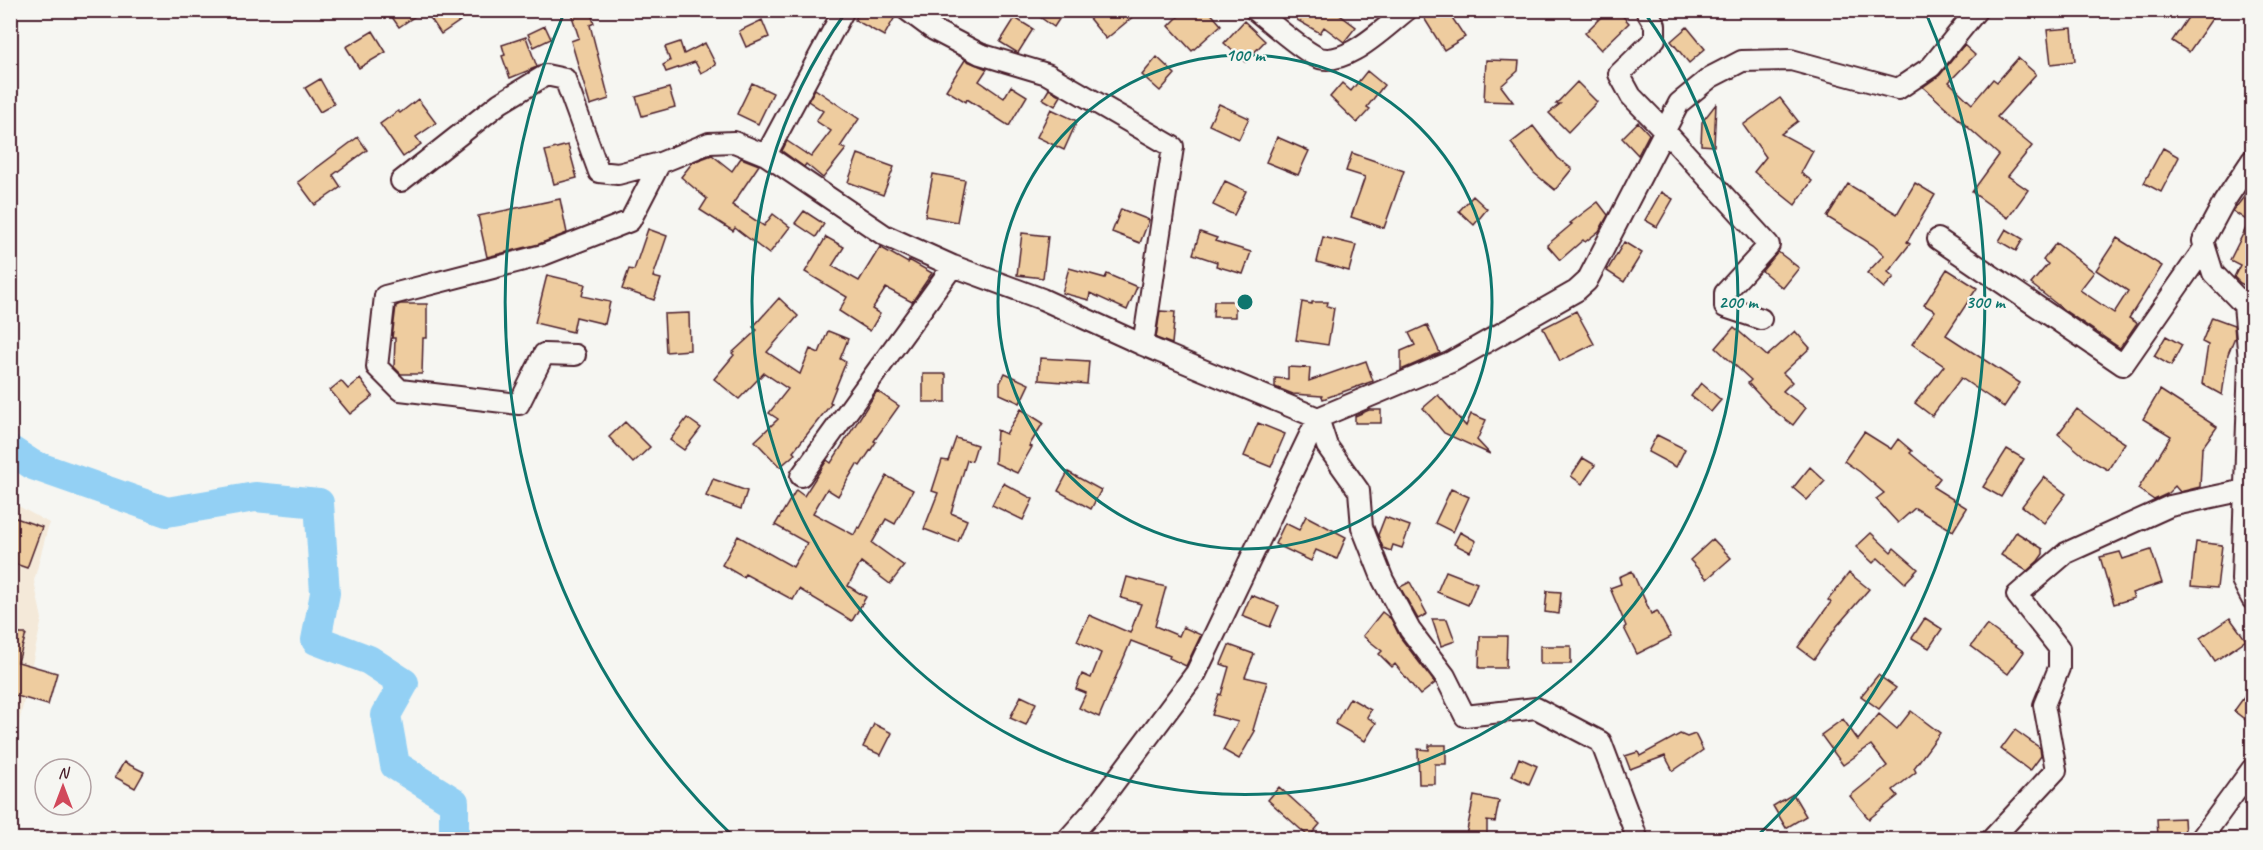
<svg xmlns="http://www.w3.org/2000/svg" width="2263" height="850" font-family="Caveat,sans-serif">
  <style>
    .built { fill: #f4e9d9 }
    .lines { fill: none; stroke-linecap: round; stroke-linejoin: round }
    .river { stroke: #93d0f4; stroke-width: 30 }
    .building { fill: #eecc9f; stroke: #4a1f2b; stroke-width: 1.5 }
    .street-casing { stroke: #4a1f2b; stroke-width: 24 }
    .street { stroke: #f6f6f2; stroke-width: 20 }
    .ring { fill: none; stroke: #0f766e; stroke-width: 3 }
    .centre { fill: #0f766e; stroke: #f6f6f2; stroke-width: 3 }
    .ring-label { font-size: 18px; text-anchor: middle; font-weight: bold; fill: #0f766e; stroke: #f6f6f2; stroke-width: 4.5; stroke-linejoin: round; paint-order: stroke }
  </style>
  <rect width="100%" height="100%" fill="#f6f6f2"/>
  <filter id="ink" filterUnits="userSpaceOnUse"><feTurbulence type="fractalNoise" baseFrequency=".0167" numOctaves="2"/><feDisplacementMap in="SourceGraphic" scale="12" xChannelSelector="R" yChannelSelector="G"/><feConvolveMatrix kernelMatrix="1 2 1 2 8 2 1 2 1" color-interpolation-filters="sRGB"/></filter>
  <g filter="url(#ink)">
    <path class="built" d="M11 502 49 523 34 581 42 619 11 759Z"/>
    <g class="lines">
      <path class="river" d="M10 450 33 465 167 512 255 497 319 503 325 593 316 640 369 660 404 683 386 715 395 765 454 802V837L455 840"/>
    </g>
    <path class="building" d="M387 10H424L399 27Z
      M425 10H452L460 21 441 34Z
      M570 10H590L594 23 590 25 609 99 590 105 571 41 579 38Z
      M860 10H895L896 15 884 36 855 20Z
      M1030 10H1065L1054 27Z
      M1096 10H1141L1106 39 1088 17Z
      M1185 10H1208L1221 25 1192 51 1169 26Z
      M1302 10H1333L1356 27 1344 42 1324 27 1320 33 1297 20Z
      M1419 10H1447L1465 37 1444 50Z
      M1608 10H1617L1629 23 1601 50 1585 33Z
      M2193 10H2218L2189 52 2172 41Z
      M1015 18 1033 29 1018 53 1000 42Z
      M762 20 769 37 746 47 739 31Z
      M1244 21 1265 41 1245 62 1224 43Z
      M545 26 551 39 534 47 528 34Z
      M1687 27 1705 49 1689 63 1671 41Z
      M2072 28 2075 61 2051 64 2047 30Z
      M373 31 386 52 359 68 346 47Z
      M526 37 537 67 510 78 502 56 505 55 502 45Z
      M680 42 684 54 705 43 716 65 701 73 695 62 666 72 663 65 670 61 665 47Z
      M1964 45 1975 55 1949 82 1972 104 1993 79 1997 82 2018 58 2036 74 1997 117 2032 146 2008 176 2028 190 2008 218 1972 192 1999 155 1923 87 1940 75Z
      M1157 57 1175 74 1160 91 1142 75Z
      M965 60 987 69 979 81 1004 98 1011 86 1027 96 1009 126 967 99 966 102 946 90Z
      M1486 60 1519 61 1518 71 1501 86 1513 102 1484 101Z
      M1367 71 1384 85 1367 107 1370 109 1357 123 1330 97 1342 83 1351 91Z
      M320 79 334 104 320 112 305 88Z
      M1577 82 1597 102 1568 132 1549 113 1560 104H1556Z
      M752 83 773 93 758 124 737 114Z
      M669 88 675 107 642 116 636 97Z
      M815 89 859 119 840 147 846 149 823 178 806 164 804 167 782 151 787 141 811 157 831 131 816 121 823 111 808 101Z
      M1049 89 1061 96 1055 106 1043 99Z
      M1780 98 1798 121 1781 134 1813 151 1801 173 1812 181 1795 205 1754 172 1766 157 1743 125Z
      M418 99 436 123 416 137 421 144 403 157 380 124 398 111 400 113Z
      M1219 104 1249 118 1239 139 1209 125Z
      M1716 104 1714 146 1701 145 1702 122Z
      M1051 109 1077 121 1064 150 1037 137Z
      M1638 122 1649 134 1638 155 1622 138Z
      M1533 126 1558 158 1572 169 1555 190 1534 173 1511 143Z
      M358 137 367 150 333 175 341 187 315 205 298 182Z
      M1277 137 1309 151 1298 175 1266 162Z
      M568 145 577 178 554 184 545 151Z
      M2163 148 2179 157 2161 192 2144 183Z
      M1352 153 1404 171 1384 228 1351 217 1365 177 1346 171Z
      M858 154 894 167 883 195 848 182Z
      M712 155 732 171 741 158 759 165 732 205 764 226 773 214 790 227 769 254 735 228 733 231 700 210 707 199 681 177 693 162Z
      M933 174 965 180 957 222 925 216Z
      M1225 181 1246 191 1234 215 1213 205Z
      M1915 183 1935 195 1907 242 1910 244 1888 272 1894 277 1884 288 1867 273 1884 255 1873 245 1827 217 1848 184 1897 214Z
      M2253 185V290L2240 283 2234 277 2240 265 2230 260 2249 222 2233 211Z
      M1661 192 1673 199 1657 227 1645 220Z
      M1473 196 1487 209 1474 225 1459 211Z
      M560 199 567 233 539 244 487 257 478 216Z
      M1598 202 1608 215 1599 231 1585 242 1583 240 1560 260 1547 245 1572 224 1570 223Z
      M1121 209 1149 220 1140 243 1112 232Z
      M804 211 824 224 816 237 795 223Z
      M648 229 667 236 653 277 661 279 654 300 622 289 629 269 634 270Z
      M2006 229 2023 239 2016 251 1999 241Z
      M1200 232 1217 238 1215 241 1251 252 1243 274 1216 266 1217 262 1193 254Z
      M1022 233 1048 236 1043 278 1017 275Z
      M826 237 844 247 832 266 859 281 880 247 908 263 909 260 932 273 912 302 886 288 872 309 880 314 870 331 839 311 847 297 805 272Z
      M1323 237 1356 245 1349 271 1317 262Z
      M2117 238 2162 266 2129 318 2137 323 2120 348 2064 310 2031 284 2048 264 2043 260 2056 243 2094 272 2080 290 2114 313 2128 291 2096 270Z
      M1624 242 1642 253 1624 282 1607 271Z
      M1778 252 1799 268 1783 288 1762 271Z
      M1069 268 1105 278 1107 274 1137 287 1127 310 1090 293 1089 300 1062 293Z
      M1947 269 1977 288 1946 335 2020 383 2004 407 1961 378 1932 416 1915 403 1944 366 1912 344 1935 311 1924 305Z
      M547 275 585 284 582 296 610 302 605 324 576 317 573 332 535 323Z
      M779 298 798 316 767 352 800 374 810 349 819 353 828 331 848 339 840 359 846 362 830 402 832 403 793 452 795 454 780 467 755 441 778 419 769 413 788 389 764 373 739 399 714 379 734 355 732 353 757 330 753 327Z
      M1214 301H1235V317H1213Z
      M1302 302 1312 304V302H1328L1327 306 1334 308 1328 345 1296 340Z
      M400 304H427V338H423L422 374H401L394 367 395 338H392L396 306Z
      M1160 311 1175 312 1172 344 1156 338Z
      M1576 311 1594 344 1560 361 1543 328Z
      M689 313 690 350 666 352 664 314Z
      M2212 317 2234 325 2235 337 2228 354 2222 395 2202 384 2208 345 2202 342Z
      M1427 325 1440 353 1401 370V351L1415 345 1409 333Z
      M1734 327 1767 356 1795 331 1810 348 1783 373 1792 382 1783 391 1806 408 1793 425 1773 410 1748 383 1751 380 1716 348Z
      M2166 336 2182 345 2171 366 2154 356Z
      M1040 358 1089 361 1087 384 1039 380Z
      M1366 361 1373 381 1323 399 1322 396 1293 394 1275 387V378L1288 379V367L1310 368 1309 381Z
      M1005 373 1029 384 1020 403 1000 394V383Z
      M923 374H946V402H923Z
      M360 379 373 396 350 414 330 390 341 381 348 389Z
      M1701 383 1721 400 1711 412 1691 396Z
      M2160 390 2217 427 2202 448 2200 487 2180 492 2175 486 2167 494 2154 500 2138 489 2171 436 2143 419Z
      M877 391 899 406 874 441 876 442 860 466 857 464 838 496 827 489 813 513 854 535 858 527 860 528 887 476 913 490 895 524 886 519 872 543 904 566 890 584 861 562 848 586 866 597 852 621 799 589 793 600 745 574 743 577 722 565 738 536 793 567 807 543 775 525 796 490 804 496 827 460 831 463Z
      M1438 395 1466 426 1471 414 1486 420 1477 440 1490 454 1444 433 1423 408Z
      M1021 409 1043 423 1029 446 1032 447 1017 473 995 463 997 430 1006 434Z
      M2077 409 2106 431 2125 443 2108 470 2085 457 2058 434Z
      M1369 410H1381V423H1355V416Z
      M687 418 701 428 684 450 670 440Z
      M625 422 650 447 633 463 609 437Z
      M1258 423 1285 434 1271 467 1244 456Z
      M1864 432 1891 449 1898 439 1912 451 1910 453 1940 478 1933 487 1967 508 1953 531 1915 508 1898 523 1876 499 1884 493 1860 472 1844 461Z
      M1657 435 1685 449 1676 467 1648 452Z
      M956 438 977 445 972 461 967 460 951 513 967 520 958 542 924 529 938 493 932 491 942 460 948 461Z
      M2007 449 2024 459 2001 497 1983 487Z
      M1583 458 1595 465 1582 484 1571 476Z
      M1810 467 1825 481 1807 500 1793 488Z
      M1068 472 1101 490 1091 509 1058 491Z
      M2044 477 2066 494 2044 523 2022 506Z
      M713 479 747 491 741 509 706 496Z
      M1003 483 1033 499 1023 520 992 505Z
      M1451 489 1469 497 1453 532 1435 523Z
      M10 516 42 527 27 568 10 562Z
      M1306 516 1346 537 1337 559 1316 550 1311 561 1275 544 1285 523 1299 530Z
      M1385 517 1410 526 1402 548 1393 545 1391 551 1383 548 1378 535Z
      M1460 532 1476 541 1470 552 1454 544Z
      M2016 532 2043 549V554L2038 561 2027 571 2001 555Z
      M1871 533 1891 552 1894 548 1918 569 1905 583 1878 558 1873 563 1856 547Z
      M1713 539 1731 558 1707 579 1690 560Z
      M2196 542 2222 545 2217 588 2191 586Z
      M2151 550 2162 583 2132 593 2134 598 2114 604 2100 557 2120 552 2123 559Z
      M1446 571 1477 583 1468 605 1437 592Z
      M1632 571 1651 614 1657 611 1671 637 1637 654 1624 628 1626 626 1610 588 1621 584 1619 577Z
      M1849 573 1869 589 1837 626 1814 659 1798 647 1831 602 1828 600Z
      M1127 577 1166 587 1155 626 1179 636 1183 627 1201 635 1186 666 1169 658 1170 656 1131 641 1099 717 1079 708 1086 693 1076 689 1082 674 1091 678 1101 653 1077 641 1089 615 1130 633 1141 604 1121 598Z
      M1410 582 1427 614 1418 619 1400 587Z
      M1547 591 1561 592 1559 614 1545 612Z
      M1251 595 1279 606 1270 627 1242 616Z
      M1382 612 1391 619 1400 637 1435 683 1420 695 1395 664 1392 667 1379 654 1382 651 1363 636Z
      M1925 618 1942 629 1929 648 1912 638Z
      M2230 618 2246 640 2215 661 2200 638Z
      M1432 619H1447L1455 641 1441 646Z
      M1987 625 2024 652 2008 674 1971 646Z
      M10 634H26L18 662 57 673 48 705 10 694Z
      M1480 636H1507L1506 668H1479Z
      M1229 645 1254 654 1245 677 1267 682 1253 730 1255 731 1239 759 1223 750 1238 722 1212 715 1219 694 1221 695 1229 667 1221 664Z
      M1540 646H1571V664H1540Z
      M1878 675 1896 688 1879 709 1861 696Z
      M2253 685V714L2247 721 2234 711Z
      M1021 696 1036 703 1026 725 1010 718Z
      M1350 698 1371 710 1367 717 1376 723 1365 741 1335 724Z
      M1911 711 1940 733 1914 768 1916 772 1893 790 1898 796 1869 819 1850 796 1887 766 1871 745 1843 765 1821 735 1843 719 1858 740 1879 714 1897 729Z
      M874 724 892 733 881 755 863 747Z
      M2015 730 2040 748 2041 756 2030 771 2001 749Z
      M1680 734 1687 737 1695 734 1703 750 1673 771 1665 756 1630 769 1625 756 1638 752 1640 756Z
      M1429 745H1446V764H1435V784H1419L1418 749 1429 750Z
      M1519 758 1537 766 1529 784 1512 776Z
      M124 762 144 772 135 788 115 777Z
      M1279 787 1320 824 1309 837 1268 800Z
      M1793 794 1806 816 1786 828 1773 806Z
      M1474 796 1499 801 1495 822 1487 821V840H1465Z
      M2184 818 2185 837H2158L2157 819Z"/>
    <g class="lines">
      <defs>
        <path id="street" d="M907 10 934 30 980 54 1047 74 1173 147 1143 345
          M1255 10C1274 25 1295 45 1315 56 1342 71 1386 26 1407 10
          M1646 10 1655 25V39L1619 74 1631 96 1665 131 1769 245 1725 293V307L1761 319
          M766 155 844 10
          M2252 160 2224 202 2203 241 2213 273 2244 305 2249 360 2242 580 2252 599
          M401 181 500 103 546 75 565 79 599 172 618 174 660 163 709 143 734 142 766 155 884 235 953 266 1042 299 1143 345 1318 418 1327 446 1359 491 1362 527 1383 580 1410 630 1445 676 1465 716 1536 708 1601 742 1638 840
          M1938 239 2123 365 2205 247
          M575 355 544 354 519 404 400 390 377 367 385 296 543 255 630 221 660 163
          M801 476 953 266
          M1067 840 1093 811 1196 673 1318 418 1451 362 1576 291 1587 281 1679 103 1711 77 1742 61 1791 60 1898 89 1931 67 1977 10
          M1991 840 2056 770 2044 705 2059 668V648L2017 595 2066 553 2170 506 2245 490 2252 492
          M2200 840 2252 769"/>
      </defs>
      <use href="#street" class="street-casing"/>
      <use href="#street" class="street"/>
    </g>
  </g>
  <g class="ring">
    <circle cx="1245" cy="302" r="247"/>
    <path d="M1644 12A493 493 0 1 1 846 12"/>
    <path d="M736 839A740 740 0 0 1 564 13M1926 13A740 740 0 0 1 1754 839"/>
  </g>
  <circle cx="1245" cy="302" r="9" class="centre"/>
  <g class="ring-label">
    <text x="1245" y="61">100 m</text>
    <text x="1738" y="308">200 m</text>
    <text x="1985" y="308">300 m</text>
  </g>
  <rect width="2263" height="850" fill="none" stroke="#f6f6f2" stroke-width="36"/>
  <rect x="18" y="18" width="2227" height="814" fill="none" stroke="#4a1f2b" stroke-width="2" filter="url(#ink)"/>
  <g transform="translate(63 787)"><circle r="28" fill="#f6f6f2" stroke="#b1a0a2" stroke-width="1.5"/>
  <path d="M0-4.5L10 22L0 15L-10 22Z" fill="#d1495b"/>
  <text y="-9" font-size="16" font-weight="bold" text-anchor="middle" fill="#4a1f2b">N</text>
  </g>
</svg>
